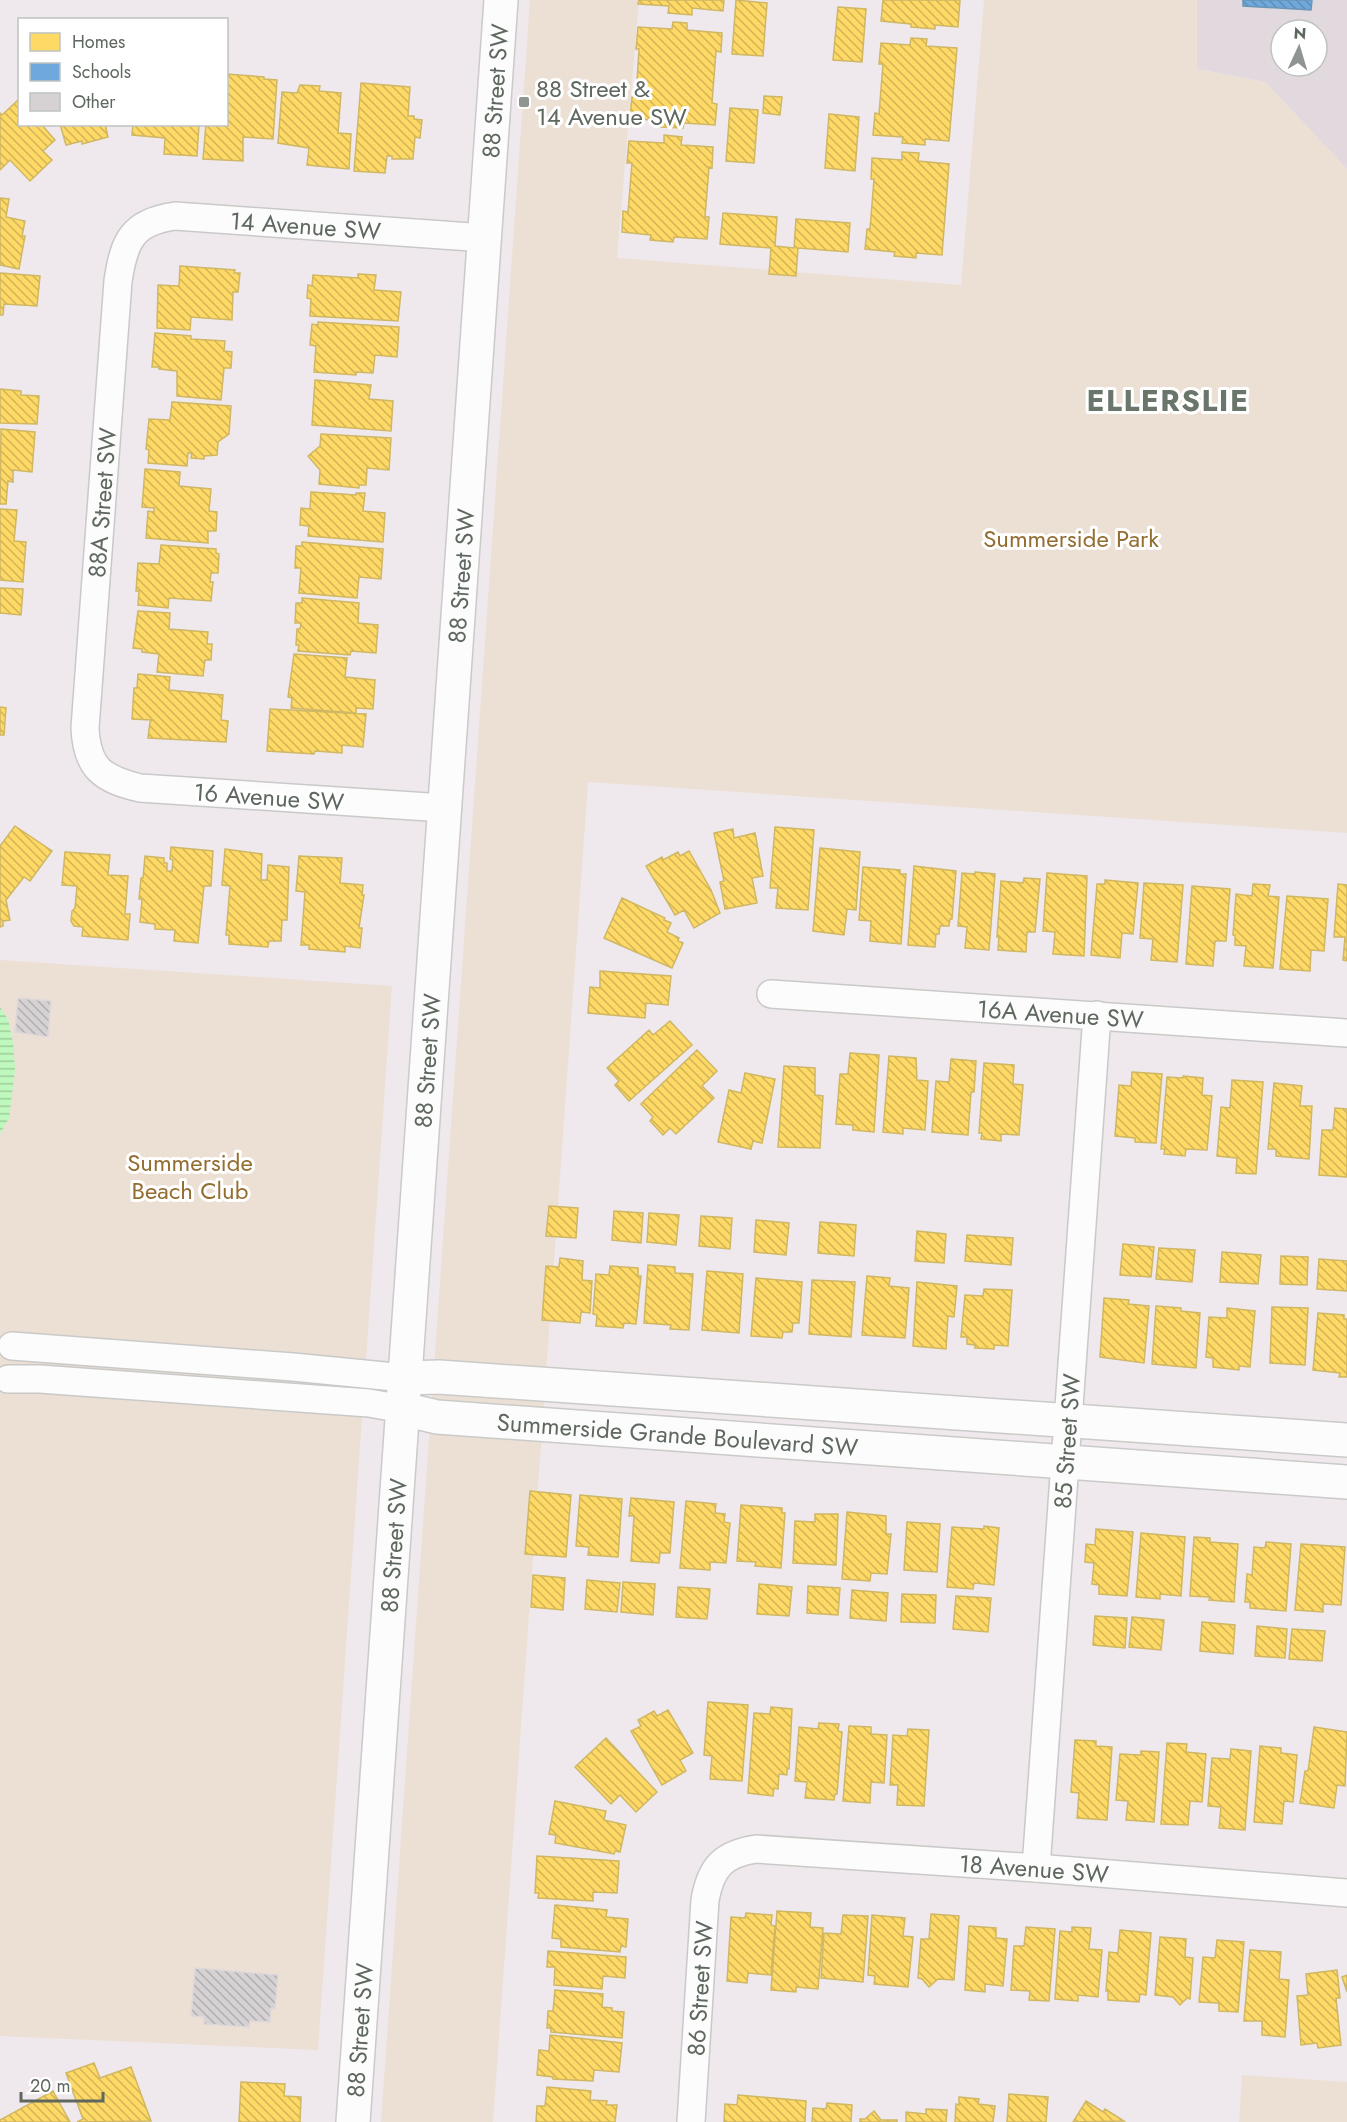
<svg xmlns="http://www.w3.org/2000/svg" width="1347" height="2122" font-family="Jost,sans-serif">
  <style>
    .education { fill: #e1d9de; fill-rule: evenodd }
    .green { fill: #ece0d5 }
    .water { fill: url(#water-rules) }
    .homes { fill: url(#homes-back-hatch); stroke: #cfb764; stroke-width: 1.5 }
    .schools { fill: url(#schools-back-hatch); stroke: #6a95b6; stroke-width: 1.5 }
    .building { fill: url(#building-back-hatch); stroke: #ded8dc; stroke-width: 1.5 }
    .lines { fill: none; stroke-linecap: round; stroke-linejoin: round }
    .street-casing { stroke: #c9c9c8; stroke-width: 30 }
    .secondary-casing { stroke: #cacac9; stroke-width: 36 }
    .street { stroke: #fdfcfc; stroke-width: 27 }
    .secondary { stroke: #fdfcfc; stroke-width: 33 }
    .poi-dot { fill: #919591; stroke: #fff; stroke-width: 2 }
    .labels { text-anchor: middle; dominant-baseline: central; stroke-width: 6; stroke-linejoin: round; paint-order: stroke }
    .poi-label { font-size: 24px; fill: #5e685f; stroke: #fff; text-anchor: start }
    .street-label { font-size: 24px; fill: #5e685f; stroke: #fff }
    .park-label { font-size: 24px; fill: #946d31; stroke: #fff }
    .district-label { font-size: 30px; font-weight: bold; letter-spacing: 1.5px; fill: #6a756b; stroke: #fff }
  </style>
  <defs>
    <pattern id="water-rules" width="6" height="5" patternUnits="userSpaceOnUse" patternTransform="scale(1.5)"><rect width="6" height="5" fill="#bff8bd"/><path d="M0 2.5h6" fill="none" stroke="#9ecd9d"/></pattern>
    <pattern id="homes-back-hatch" width="6" height="6" patternUnits="userSpaceOnUse" patternTransform="scale(1.5)"><rect width="6" height="6" fill="#ffd966"/><path d="M-1 5l2 2M0 0l6 6M5-1l2 2" fill="none" stroke="#d2b457"/></pattern>
    <pattern id="schools-back-hatch" width="6" height="6" patternUnits="userSpaceOnUse" patternTransform="scale(1.5)"><rect width="6" height="6" fill="#6fa8dc"/><path d="M-1 5l2 2M0 0l6 6M5-1l2 2" fill="none" stroke="#5e8db6"/></pattern>
    <pattern id="building-back-hatch" width="6" height="6" patternUnits="userSpaceOnUse" patternTransform="scale(1.5)"><rect width="6" height="6" fill="#d6d2d4"/><path d="M-1 5l2 2M0 0l6 6M5-1l2 2" fill="none" stroke="#b1aeaf"/></pattern>
  </defs>
  <rect width="100%" height="100%" fill="#efe9ed"/>
  <path class="education" d="M1197 0H1347V169L1265 82 1197 69ZM1281 30H1317V66H1281Z"/>
  <path class="green" d="M530 0H639L617 258 961 285 984 0H1197V69L1265 82 1347 169V833L588 782 493 2122H381Z
    M0 960 392 986 318 2050 0 2036V1134L9 1118 8 1019 0 1007Z
    M1242 2075 1347 2082V2122H1239Z"/>
  <path class="water" d="M0 1007 8 1019 13 1043 15 1070 9 1118 0 1134Z"/>
  <path class="homes" d="M639 0H724L723 11 692 8V15L668 13 669 6 638 4Z
    M736 0 767 3 763 56 732 54Z
    M883 0H960L958 27 935 25V29L911 27V24L881 21Z
    M838 7 866 9 862 62 833 60Z
    M673 22 687 23V30L722 33 721 52 716 51 712 103 717 104 715 125 684 123 683 128 660 127 661 121 630 118 632 97 636 98 639 49H636L638 27 672 29Z
    M911 38 927 39 926 46 957 48 949 141 925 139V145L902 143 903 137 873 135 875 113 879 114 883 64H879L881 43 910 45Z
    M226 74 264 77V79L277 80 273 139 243 137V161L203 159 206 124H226Z
    M361 83 410 87 408 116H414V119L422 120 420 138 415 137 413 159H392V156H387L385 173 354 171Z
    M300 85 320 86 319 91 341 93 338 133 351 134 349 169 307 165 309 148 278 143 282 92 297 93Z
    M764 96 782 97 780 115 763 113Z
    M18 100 20 102V124H41L55 140 43 151 52 160 30 181 10 160 0 170V113L2 115Z
    M730 108 758 110 754 163 726 161Z
    M829 114 859 117 855 171 825 168Z
    M60 124H105L108 137 82 144V141L66 145Z
    M133 124H199L197 156 164 154 165 138 132 135Z
    M664 135 682 137 681 145 713 147 712 168 709 167 705 217H709L707 239 674 237 673 242 650 240 651 235 622 232 623 211 628 212 632 163H627L629 141 664 143Z
    M902 152 919 153 918 161 949 164 942 255 916 253V258L894 256 895 252 865 249 867 229H870L874 179H871L872 158 902 160Z
    M0 198 9 199 6 217 25 221 22 236H25L19 269 0 265Z
    M723 213 777 217 775 246 794 248 796 219 850 223 848 252 798 248 796 276 769 274 771 248 720 244Z
    M180 266 235 270 234 273H240L238 292H233L232 320 191 317 190 330 157 328 158 285 179 286Z
    M0 273 40 276 37 306 4 304 3 315H0Z
    M358 274 376 275 374 290 401 292 398 321 310 316 311 299 307 298 308 285 312 286 313 275 358 278Z
    M318 322 399 327 397 357 375 355 373 373 356 372V375L314 372 316 346 310 345 312 324 318 325Z
    M155 333 191 336V339L225 341 224 351 232 352 231 368H224L221 400 177 396V371L159 369V367H152Z
    M315 380 371 385 369 399 393 401 391 431 312 425Z
    M0 389 21 391V395L39 396 37 424 0 423Z
    M172 402 231 406 229 434 218 442 217 455 204 456V459L191 458 192 453H188L187 466 148 463 149 450 146 449 149 419 170 420Z
    M1 429 35 432 32 472 13 470V482L8 481 6 504H0Z
    M321 434 391 438 389 470 367 468 366 485H359V488L319 484 320 470 308 456 320 446Z
    M145 469 180 472 179 486 211 489 209 511 217 512 216 531H208V543L146 538 148 511 154 512V508L142 507Z
    M311 492 356 495V493H365L363 511 385 513 383 542 308 536 309 526 300 525 301 508 310 509Z
    M0 509 17 510 14 541 26 542 23 582 0 580Z
    M302 542 383 549 381 579 359 577 357 598 299 593 301 568H295L296 546H302Z
    M161 545 216 549V553L219 554 218 573H211L210 582H213L211 601 169 598 168 608 138 605 139 591H136L138 563 159 564Z
    M0 588 23 589 21 615 0 613Z
    M302 598 359 603 358 623 378 625 376 653 351 651 350 655 298 651 299 645H296L297 629H300L301 623H295L296 603H302Z
    M138 611 170 613 169 629 208 632 207 644H212L211 660H205L203 676 157 672 159 654 142 652V649L133 648Z
    M294 654 347 658 345 677 375 680 373 709 356 708V713L291 708 292 698 288 697Z
    M138 674 170 677 169 690 223 695 221 720 228 721 226 742 148 738 150 722 152 720 132 719 134 688H137Z
    M0 707 6 708 4 735H0Z
    M270 709 366 714 363 747 342 745V753L315 751 314 754 267 751Z
    M15 826 52 851 30 881 24 877 6 900 10 920 3 921V926L0 927V846Z
    M775 827 814 830 808 910 776 908 778 888H770Z
    M733 829 734 838 755 833 763 876 752 878 757 903 725 909 720 882 724 881 714 833Z
    M171 847 213 851 211 886H204L198 943 174 941 175 930 155 929V924L140 922 142 899H139L141 878H143L145 856 164 858V863H167V871H172L173 860 170 859Z
    M820 848 860 852 856 910 847 909 844 935 813 931Z
    M225 849 262 854 261 880H267L268 865 289 867 287 920H282L281 941H269L268 947 229 944V935H226L230 886 222 885Z
    M689 851 711 890 720 913 694 928 684 910 675 915 646 866 662 857 663 860 678 852 680 856Z
    M65 852 110 855 108 875 128 876 125 914H130L128 940 82 936 83 927 74 926 71 921 72 911 75 908 77 886 62 885Z
    M299 856 342 858 340 883 363 885 362 895H364L359 928H362L360 948 345 946V952L309 949V945H301L305 892 296 891Z
    M914 866 956 871 952 919H950L949 926H940L939 934H936L935 947 908 945Z
    M863 867 900 870V874H906L901 944 870 941 871 921 859 920Z
    M975 872 995 874 989 950 965 948 967 927 958 926 962 873 975 874Z
    M1047 873 1087 876 1084 956 1053 954 1055 932 1043 931Z
    M1024 878 1040 879 1035 932H1027L1026 952 998 950 999 937H997L1001 881 1023 883Z
    M1105 880 1138 883 1133 934 1122 933 1120 958 1091 955 1097 884H1105Z
    M1144 883 1183 885 1177 962 1151 960 1153 939 1140 938Z
    M1253 884 1270 885 1268 896 1279 897 1273 968 1244 966 1246 946 1235 945V935H1233L1236 894 1252 896Z
    M1338 884 1347 885V961L1343 960 1345 937H1334Z
    M1192 886 1230 889 1226 941H1215L1213 966 1186 964Z
    M1287 896 1328 899 1324 951 1311 950 1310 971 1280 969Z
    M622 898 665 918 664 920 671 923 667 932 679 938 678 941 683 943 672 968 604 938Z
    M600 971 671 976 668 1005 646 1003 645 1018 588 1013 590 987 600 988Z
    M670 1021 692 1045 629 1101 615 1085 619 1081 607 1068 649 1030 653 1035Z
    M697 1050 717 1071 702 1086 714 1098 676 1134 670 1128 663 1135 650 1121 653 1117 641 1104Z
    M850 1053 879 1055 874 1132 853 1130V1125L836 1124 840 1074H848Z
    M889 1056 916 1058 917 1080 928 1081 925 1130 903 1128V1134L883 1132Z
    M951 1059 976 1061 974 1092H971L968 1135 932 1132 936 1081 949 1082Z
    M984 1063 1014 1065 1013 1084 1023 1085 1019 1135 1001 1134V1141L981 1139 982 1133H979Z
    M784 1066 815 1068V1095L823 1096 820 1148 778 1147Z
    M1132 1072 1162 1074 1156 1143 1135 1142V1138L1115 1136 1119 1085 1131 1086Z
    M745 1073 775 1079 762 1143 753 1141 751 1149 718 1142 729 1090 741 1093Z
    M1183 1076 1203 1078 1202 1095 1212 1096 1207 1150 1186 1149 1185 1156 1164 1154 1165 1149H1161L1167 1077 1183 1078Z
    M1232 1080 1263 1082 1256 1174 1236 1173 1237 1158 1217 1156 1221 1107 1230 1108Z
    M1274 1083 1302 1086 1300 1106H1312L1309 1159 1276 1156V1149H1268Z
    M1335 1108 1347 1109V1177L1319 1175 1322 1130H1333Z
    M549 1206 578 1208 576 1238 546 1236Z
    M614 1211 643 1213 641 1243 612 1240Z
    M649 1213 679 1215 676 1245 647 1242Z
    M701 1216 732 1218 730 1249 699 1246Z
    M756 1220 789 1223 786 1255 754 1252Z
    M820 1222 856 1225 854 1256 818 1253Z
    M917 1231 946 1234 944 1263 915 1261Z
    M967 1235 1013 1238 1011 1265 965 1261Z
    M1123 1244 1154 1247 1151 1277 1120 1275Z
    M1159 1248 1195 1250 1192 1282 1156 1279Z
    M1222 1252 1261 1255 1258 1284 1220 1282Z
    M1281 1256 1308 1257 1307 1285 1280 1284Z
    M560 1258 583 1261 582 1280 592 1281 590 1313 581 1312 580 1323 542 1320 546 1266 559 1267Z
    M1319 1259 1347 1261V1291L1317 1289Z
    M648 1265 675 1267V1273L693 1274 689 1330 670 1329 671 1325 644 1323Z
    M610 1266 638 1268V1276H641L636 1324 624 1323 623 1328 596 1326 597 1315 593 1314 596 1274 609 1275Z
    M707 1271 743 1274 739 1333 702 1330Z
    M867 1276 890 1278 889 1286 909 1288 905 1338 862 1335Z
    M756 1278 802 1282 799 1323H793L792 1332H783L782 1338 751 1336Z
    M812 1280 855 1282 851 1337 809 1334Z
    M917 1282 957 1286 954 1317 948 1316 946 1349 913 1346Z
    M984 1289 1012 1290 1008 1346 994 1345V1349L975 1348V1345L967 1344V1337H961L965 1295 983 1296Z
    M1104 1298 1129 1300 1128 1304 1149 1306 1144 1363 1100 1357Z
    M1156 1306 1181 1308V1311L1200 1313 1196 1368 1152 1364Z
    M1272 1307 1308 1308 1305 1365 1270 1363Z
    M1227 1308 1255 1311 1250 1367 1239 1366V1370L1213 1367V1358L1206 1357 1209 1317 1227 1318Z
    M1318 1313 1344 1315V1319H1347V1377H1339L1340 1373 1313 1370Z
    M530 1491 571 1495 566 1557 525 1554Z
    M580 1495 622 1499 618 1557 588 1555 589 1547 576 1546Z
    M631 1498 674 1502 670 1553H660L659 1563 631 1561 634 1516H629Z
    M686 1501 716 1504 715 1513 725 1514 724 1522 730 1523 726 1563 710 1562V1570L680 1568Z
    M741 1505 782 1508V1513H785L781 1568 755 1566 756 1562 737 1561Z
    M847 1512 886 1516V1534H891L887 1574 871 1573 870 1581 842 1579Z
    M815 1514H838L836 1565 793 1563 795 1521 815 1522Z
    M907 1522 940 1524 937 1572 904 1570Z
    M984 1526 999 1528 994 1585 974 1583 973 1589 947 1587 952 1527 984 1529Z
    M1096 1529 1133 1532 1127 1596 1099 1594V1585L1092 1584 1094 1563 1085 1562 1086 1544 1095 1545Z
    M1141 1533 1185 1537 1181 1596 1160 1594V1599L1136 1597Z
    M1194 1537 1210 1538V1542L1238 1544 1234 1602 1209 1600 1210 1597 1190 1596Z
    M1266 1542 1291 1544 1286 1611 1250 1608V1602H1245L1247 1574 1252 1575 1254 1547 1265 1548Z
    M1301 1544 1345 1547 1341 1605 1323 1604V1612L1295 1610Z
    M533 1575 565 1578 563 1610 531 1607Z
    M587 1580 620 1583 617 1612 585 1609Z
    M623 1582 655 1584 653 1615 621 1612Z
    M759 1584 792 1587 789 1616 757 1614Z
    M808 1586 840 1588 838 1615 807 1613Z
    M678 1587 710 1589 707 1619 676 1617Z
    M852 1590 888 1593 886 1621 850 1618Z
    M902 1594 936 1595 935 1623 901 1622Z
    M956 1596 991 1598 988 1632 953 1629Z
    M1095 1616 1127 1618 1125 1648 1093 1645Z
    M1132 1617 1164 1620 1161 1650 1129 1647Z
    M1202 1622 1235 1625 1233 1654 1200 1651Z
    M1257 1626 1287 1629 1285 1658 1255 1656Z
    M1292 1629 1325 1631 1322 1661 1289 1659Z
    M708 1702 748 1705 742 1781 710 1779 712 1756 704 1755Z
    M771 1707 792 1709 789 1769H787V1775L779 1774 778 1789 774 1788 773 1796 748 1793 754 1713 770 1714Z
    M668 1710 693 1753 680 1760 686 1771 662 1785 631 1731 641 1726 638 1720 654 1711 657 1716Z
    M819 1723 839 1724 838 1731 842 1732 837 1794H835L834 1800 805 1798 807 1782 795 1781 799 1727 818 1729Z
    M849 1726 871 1727V1734L887 1735 884 1783 871 1782 870 1803 843 1801Z
    M1314 1727 1347 1732 1345 1786 1337 1785 1334 1808 1300 1803 1305 1771H1308Z
    M908 1729 929 1730 924 1806 897 1805 898 1785H890L893 1735 907 1736Z
    M606 1738 657 1792 636 1812 620 1795 611 1804 575 1767Z
    M1075 1740 1096 1741V1746L1112 1747 1107 1820 1077 1818 1079 1793 1071 1792Z
    M1167 1743 1187 1744 1186 1752 1206 1754 1202 1802 1190 1801 1188 1825 1161 1824Z
    M1260 1746 1281 1748V1753L1297 1755 1293 1802 1284 1801 1282 1824 1254 1822Z
    M1231 1749 1251 1751 1245 1830 1219 1828 1221 1807 1208 1806 1212 1758 1230 1759Z
    M1141 1751 1159 1752 1154 1822 1126 1820 1128 1801 1116 1800 1120 1754 1141 1755Z
    M555 1801 606 1811 604 1820 626 1825 620 1852 615 1851 614 1854 555 1843 556 1835 549 1834Z
    M537 1856 619 1861 617 1893 593 1892V1901L538 1898 539 1893H535Z
    M555 1905 607 1910 606 1917 628 1919 626 1947 621 1946 620 1952 561 1947V1939L552 1938Z
    M777 1911 811 1913 810 1927 823 1928 818 1989 796 1987V1992L771 1990Z
    M746 1913 772 1915 771 1925 775 1926 771 1975 748 1973 747 1983 727 1981 731 1917 745 1918Z
    M931 1914 959 1916 954 1980 938 1979 929 1987 922 1979 918 1978 921 1939H929Z
    M843 1915 868 1916 863 1982 821 1978 824 1933 841 1934Z
    M872 1915 905 1918 903 1936 913 1937 908 1987 874 1984 875 1976 868 1975Z
    M969 1926 996 1928V1938L1007 1939 1003 1986 985 1984V1992L965 1990Z
    M1026 1927 1055 1929 1049 2001 1029 2000 1030 1991 1011 1990 1014 1946H1024Z
    M1072 1927 1091 1928 1089 1949 1102 1950 1098 1997 1078 1995V2001L1055 1999 1060 1931 1072 1932Z
    M1120 1930 1151 1933 1146 1995 1140 1994 1139 2002 1108 2000V1991H1106L1109 1952 1118 1953Z
    M1160 1937 1186 1939 1185 1957 1193 1958 1190 1999 1187 1998 1180 2005 1173 1997 1155 1995Z
    M1217 1940 1244 1942 1238 2012 1219 2011V2003L1199 2002 1203 1957 1215 1958Z
    M1250 1950 1281 1952 1279 1979 1289 1980 1285 2037 1262 2035V2021H1244Z
    M548 1951 626 1957 625 1978 603 1976 602 1989 554 1985 555 1967H547Z
    M1337 1970 1340 1998H1336L1341 2045 1318 2048 1317 2043 1301 2045 1297 1996 1308 1995 1306 1974Z
    M1347 1975V1992L1342 1977Z
    M555 1990 603 1994 602 2007 612 2008V2011L624 2012 622 2038 551 2032V2028H547L548 2011H553Z
    M550 2035 622 2043 619 2072 594 2070 593 2081 553 2079V2077L537 2075 539 2050 549 2051Z
    M94 2063 100 2078 131 2067 151 2121 77 2122 83 2119 66 2073Z
    M241 2082 285 2084 284 2096 301 2097 300 2122H239Z
    M547 2087 591 2091 590 2100 607 2101 606 2105H617L615 2122H536L537 2106H545Z
    M53 2091 70 2122H0V2120Z
    M1009 2094 1048 2097 1046 2122H1007Z
    M738 2095 806 2101 805 2122H724L725 2104 737 2105Z
    M959 2097 979 2099 978 2104 995 2106 993 2122H955L956 2104 959 2105Z
    M1086 2101 1103 2112 1105 2109 1124 2121 1073 2122Z
    M827 2103 852 2105 851 2122H812L813 2108 826 2109Z
    M926 2109 947 2110 946 2122H906V2112L926 2114Z
    M874 2111 881 2120H897V2122H860V2119H865Z"/>
  <path class="schools" d="M1243 0H1312L1311 10 1243 6Z"/>
  <path class="building" d="M18 998 51 1001 48 1037 15 1032Z
    M195 1968 278 1975 275 2009 271 2008 270 2022 250 2021 249 2027 204 2024V2017L191 2016Z"/>
  <g class="lines">
    <defs>
      <g id="street">
        <path id="s1" d="M444 808 140 788C103 779 87 769 85 728L118 281C124 241 132 222 175 216L485 238"/>
        <path id="s2" d="M771 994 1347 1033"/>
        <path d="M12 1346 293 1367 405 1378"/>
        <path d="M8 1379H40L369 1403 403 1409"/>
        <path id="s3" d="M1036 1868 1097 1015"/>
        <path id="s4" d="M691 2122 705 1900C711 1867 723 1854 756 1849L1036 1868 1347 1893"/>
      </g>
      <g id="secondary">
        <path d="M405 1378 439 1377 1347 1440"/>
        <path id="s5" d="M403 1409 437 1417 1347 1482"/>
        <path id="s6" d="M353 2122 501 0"/>
      </g>
    </defs>
    <use href="#street" class="street-casing"/>
    <use href="#secondary" class="secondary-casing"/>
    <use href="#street" class="street"/>
    <use href="#secondary" class="secondary"/>
  </g>
  <rect class="poi-dot" x="518" y="96" width="12" height="12" rx="3"/>
  <g class="labels">
    <g class="poi-label">
      <text x="536" y="88">88 Street &amp;<tspan x="536" dy="28">14 Avenue SW</tspan></text>
    </g>
    <g class="street-label">
      <text stroke="none"><textPath href="#s6" startOffset="2036">88 Street SW</textPath></text>
      <text stroke="none"><textPath href="#s1" startOffset="1070">14 Avenue SW</textPath></text>
      <text stroke="none"><textPath href="#s1" startOffset="621">88A Street SW</textPath></text>
      <text stroke="none"><textPath href="#s6" startOffset="1550">88 Street SW</textPath></text>
      <text transform="translate(269 797) rotate(4)">16 Avenue SW</text>
      <text stroke="none"><textPath href="#s2" startOffset="290">16A Avenue SW</textPath></text>
      <text stroke="none"><textPath href="#s6" startOffset="1064">88 Street SW</textPath></text>
      <text stroke="none"><textPath href="#s5" startOffset="276">Summerside Grande Boulevard SW</textPath></text>
      <text stroke="none"><textPath href="#s3" startOffset="428">85 Street SW</textPath></text>
      <text stroke="none"><textPath href="#s6" startOffset="578">88 Street SW</textPath></text>
      <text stroke="none"><textPath href="#s4" startOffset="580">18 Avenue SW</textPath></text>
      <text stroke="none"><textPath href="#s4" startOffset="134">86 Street SW</textPath></text>
      <text stroke="none"><textPath href="#s6" startOffset="92">88 Street SW</textPath></text>
    </g>
    <g class="park-label">
      <text x="1071" y="538">Summerside Park</text>
      <text x="190" y="1162">Summerside<tspan x="190" dy="28">Beach Club</tspan></text>
    </g>
    <g class="district-label">
      <text x="1168" y="400">ELLERSLIE</text>
    </g>
  </g>
  <rect x="18" y="18" width="210" height="108" fill="#ffffff" stroke="#bfc3bf" stroke-width="1.5"/>
  <rect x="30" y="33" width="30" height="18" fill="#ffd966" stroke="#bfc3bf" stroke-width="1.5"/>
  <text x="72" y="48" font-size="18" fill="#5e685f">Homes</text>
  <rect x="30" y="63" width="30" height="18" fill="#6fa8dc" stroke="#bfc3bf" stroke-width="1.5"/>
  <text x="72" y="78" font-size="18" fill="#5e685f">Schools</text>
  <rect x="30" y="93" width="30" height="18" fill="#d6d2d4" stroke="#bfc3bf" stroke-width="1.5"/>
  <text x="72" y="108" font-size="18" fill="#5e685f">Other</text>
  <g transform="translate(1299 48) rotate(4)"><circle r="28" fill="#ffffff" stroke="#bfc3bf" stroke-width="1.5"/>
  <path d="M0-4.5L10 22L0 15L-10 22Z" fill="#919591"/>
  <text y="-9" font-size="16" font-weight="bold" text-anchor="middle" fill="#5e685f">N</text>
  </g>
  <path d="M21 2092v9h82v-9" fill="none" stroke="#5e685f" stroke-width="3"/>
  <text x="30" y="2092" font-size="18" fill="#5e685f" stroke="#ffffff" stroke-width="4.5" paint-order="stroke">20 m</text>
</svg>
